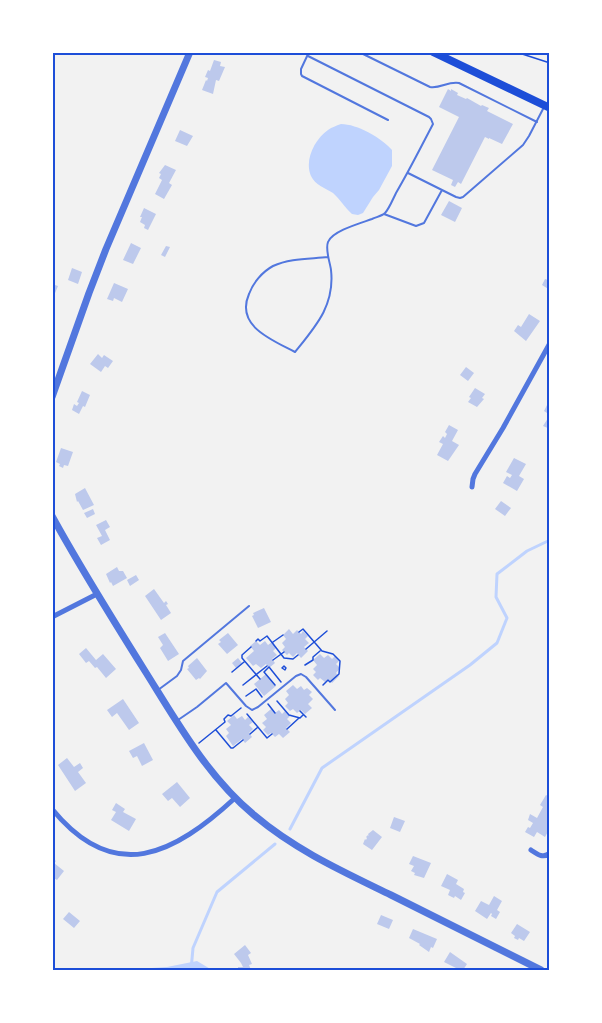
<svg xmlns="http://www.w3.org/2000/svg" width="602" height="1023" font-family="Cabin,sans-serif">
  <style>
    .water { fill: #bfd3fe }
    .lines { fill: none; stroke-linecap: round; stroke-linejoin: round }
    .stream { stroke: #bfd3fe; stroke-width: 3 }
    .building { fill: #bdc9ec }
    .path { stroke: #1d4ed8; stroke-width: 1.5 }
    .service { stroke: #5277de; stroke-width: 2 }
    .minor { stroke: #5277de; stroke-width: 5 }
    .tertiary { stroke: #5277de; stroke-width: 7 }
    .primary { stroke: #1d4ed8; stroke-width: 8 }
    .neatline { fill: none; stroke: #1d4ed8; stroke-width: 2 }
  </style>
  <rect width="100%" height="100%" fill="#f2f2f2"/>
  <path class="water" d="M341 124C357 124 382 138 392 150V166L379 190 373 197 363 213 358 215 352 214C345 208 340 199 333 193 325 188 315 185 311 176 304 160 315 139 328 130 332 127 336 126 341 124Z
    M197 961 212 970H135L137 969 167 967Z"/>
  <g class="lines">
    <path class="stream" d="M290 829 322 768 470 665 497 643 507 618 496 597 497 574 527 551 550 540
      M191 970 193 948 217 892 275 844"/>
  </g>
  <path class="building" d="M214 60 221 62 220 66 225 67 219 81 216 80 213 94 202 90 206 80 207 81 208 78 205 77 208 70 210 71Z
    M448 89 451 91V89L458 93 457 95 466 99 467 98 481 106 482 105 489 108 487 111 513 124 502 144 489 138V139L485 137 461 184 458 182 455 187 451 185 453 180 432 170 459 117 439 107Z
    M180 130 193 136 187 146 175 141Z
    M165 165 176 170 169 183 172 185 164 199 155 194 162 180 159 178 161 174 159 173Z
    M449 201 462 208 455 222 441 215Z
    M144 208 156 214 148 230 144 228 145 225 140 222 142 217H140Z
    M131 243 141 248 133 264 123 260Z
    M166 246 170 247 165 257 161 255Z
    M72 268 82 272 78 284 68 280Z
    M550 278V290L542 285 545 279 548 280Z
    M114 283 128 289 122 302 114 298 113 301 107 299Z
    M52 284 58 286 53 298H52Z
    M529 314 540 321 526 341 514 331 518 325 521 327Z
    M98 354 102 358 104 355 113 361 108 368 105 366 101 372 90 364Z
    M466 367 474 373 468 381 460 375Z
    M475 388 485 394 482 398 484 399 477 407 468 402 471 398 469 397Z
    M82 391 90 395 85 407 83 406 79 414 72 410 74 404 77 406 79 403 77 402Z
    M547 405 550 407V415L544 411Z
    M550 415V429L543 426Z
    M449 425 458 430 452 441 459 445 448 461 437 455 443 444 439 442 443 436 445 438 447 434 445 432Z
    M61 448 73 452 68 466 64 465 63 468 59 466 60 464 56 462Z
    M514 458 526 464 519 476 524 479 517 491 503 483 507 476 510 478 512 475 506 472Z
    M85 488 94 505 83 510 78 501 77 502 75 494Z
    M501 501 511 508 505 516 495 509Z
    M93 509 95 514 87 518 84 513Z
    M106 520 110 527 105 530 110 540 101 545 97 538 102 536 96 525Z
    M117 567 119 571H123L127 578 113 586 111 582 110 583 106 574Z
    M136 575 139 580 130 586 127 580Z
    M154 589 164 603 166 601 168 604 166 605 171 613 161 620 145 596Z
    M264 608 271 622 258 628 252 616 254 615 253 613Z
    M289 629 293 634 297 630 301 634 303 631 308 636 305 639 309 643 304 647 308 651 301 658 297 653 293 657 289 653 287 655 282 650 285 647 282 643 286 639 283 635Z
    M165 633 179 654 168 661 160 648 163 645 158 637Z
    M228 633 238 645 227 654 218 644 221 642 219 640Z
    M256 641 260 645 265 641 268 645 272 642 276 648 273 651 277 655 272 659 275 663 269 668 266 664 261 668 256 664 253 666 246 658 254 651 250 646Z
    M86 648 96 660 103 654 116 669 106 678 97 667 95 668 89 661 86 663 79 654Z
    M320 654 324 658 328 655 332 659 335 656 339 661 336 664 340 668 336 673 339 676 332 683 328 679 325 682 320 678 318 680 313 675 316 672 313 669 317 665 313 660Z
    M197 658 207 671 200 679 199 678 196 680 187 669 189 668 188 666Z
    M238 658 242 663 236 668 232 663Z
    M266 674 276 686 264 696 254 684Z
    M293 685 297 689 301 686 304 690 307 688 312 692 309 695 313 699 308 704 312 708 305 714 301 710 297 713 293 709 290 711 285 706 288 703 285 699 289 695 286 691Z
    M123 699 139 723 129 730 117 713 112 717 107 710Z
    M271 709 275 713 279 710 282 714 285 711 290 716 287 719 291 723 286 728 290 732 283 738 279 734 275 737 271 733 268 735 263 730 266 727 262 723 267 719 264 715Z
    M234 715 237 719 242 716 245 720 248 717 253 722 249 725 253 729 249 733 252 737 245 743 242 739 233 746 226 736 229 733 226 729 231 725 227 721Z
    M144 743 153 760 142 766 137 756 133 758 129 751Z
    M67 758 74 767 80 763 83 768 78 772 86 783 75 791 58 765Z
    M177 782 190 798 180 807 172 798 168 801 162 794Z
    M546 795 550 797V828L545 837 537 832 534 837 525 832 528 827 530 828 533 823 528 820 530 814 537 818 543 807 540 805Z
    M116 803 125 809 123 812 136 819 129 831 111 820 116 812 112 810Z
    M394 817 405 821 400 832 390 828Z
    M373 830 382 837 372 850 363 844 365 839 366 840 367 838 366 837 368 835 369 836 368 834Z
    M413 856 431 863 424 878 414 875 415 873 411 871 414 866 409 864Z
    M52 858 56 861 54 863 64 871 57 880 52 877Z
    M447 874 458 880 456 884 464 889 463 892 465 893 461 900 455 896 454 898 448 895 450 890 441 886Z
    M494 896 502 901 497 910 500 912 496 919 491 916 492 914 491 913 487 919 475 911 481 901 489 905Z
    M69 912 80 921 74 928 63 919Z
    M381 915 393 920 389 929 377 924Z
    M517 924 530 932 524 941 519 938 518 940 514 938 515 936 511 933Z
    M413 929 437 939 433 948 431 947 429 952 419 945 420 944 409 938Z
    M245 945 251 953 248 955 252 964 249 965 251 970H238V967H243L241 963 234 954Z
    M450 952 467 964 463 970H455L456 968 444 962Z"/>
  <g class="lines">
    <path class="path" d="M516 52 550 63
      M299 632 303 629 322 651 333 654 340 661 339 674 330 682 328 680 323 685
      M256 641 258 639 260 641 267 636 284 658 293 659 298 655
      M273 642 283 635
      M251 647 242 655V658L260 679
      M306 649 327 631
      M273 660 284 652
      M305 665 313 660V657L320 651
      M284 666 286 668 285 670 282 668Z
      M232 672 244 662
      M243 685 267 666
      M275 685 264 672 269 667 281 682
      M246 696 256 689 262 697
      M277 701 289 715 300 718 303 715
      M268 704 275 713
      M300 711 306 717
      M247 714 267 738 272 734
      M287 729 299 718
      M216 730 231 748H233L243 740
      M250 734 258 727
      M199 743 225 722 224 719 228 715 231 716 241 708"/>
    <path class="service" d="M309 52 301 69V74L302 76 388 120
      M359 52 430 87C440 89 448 81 459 83L537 122
      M308 56 429 117 431 119 433 124C421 147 409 171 396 193 393 199 389 209 385 213 382 216 376 217 372 219 361 223 332 231 328 242 325 250 330 262 331 270 335 305 316 326 295 352 272 340 235 326 249 294 253 283 262 272 273 266 290 258 310 259 328 257
      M408 173 456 197 460 198 463 197 523 145 529 136 543 109
      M384 214 416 226 424 223 442 190
      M158 690 177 676 181 670 183 661 249 606
      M178 720 197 707 226 683 246 706 252 710 258 707 296 676 301 674 306 677 335 710"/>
    <path class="minor" d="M472 487 473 479 475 474 503 428 550 343
      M52 617 97 594
      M52 809C115 886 174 854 235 798
      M531 850C537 854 543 859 550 853"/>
    <path class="tertiary" d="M52 397 89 293 106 249 190 52
      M52 516C81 569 113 620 145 671 177 722 207 776 254 815 295 850 344 872 391 895 441 920 491 945 541 970"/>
    <path class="primary" d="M433 52 550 108"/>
  </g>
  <rect width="602" height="1023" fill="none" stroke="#ffffff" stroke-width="108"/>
  <rect x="54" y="54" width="494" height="915" class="neatline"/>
</svg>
